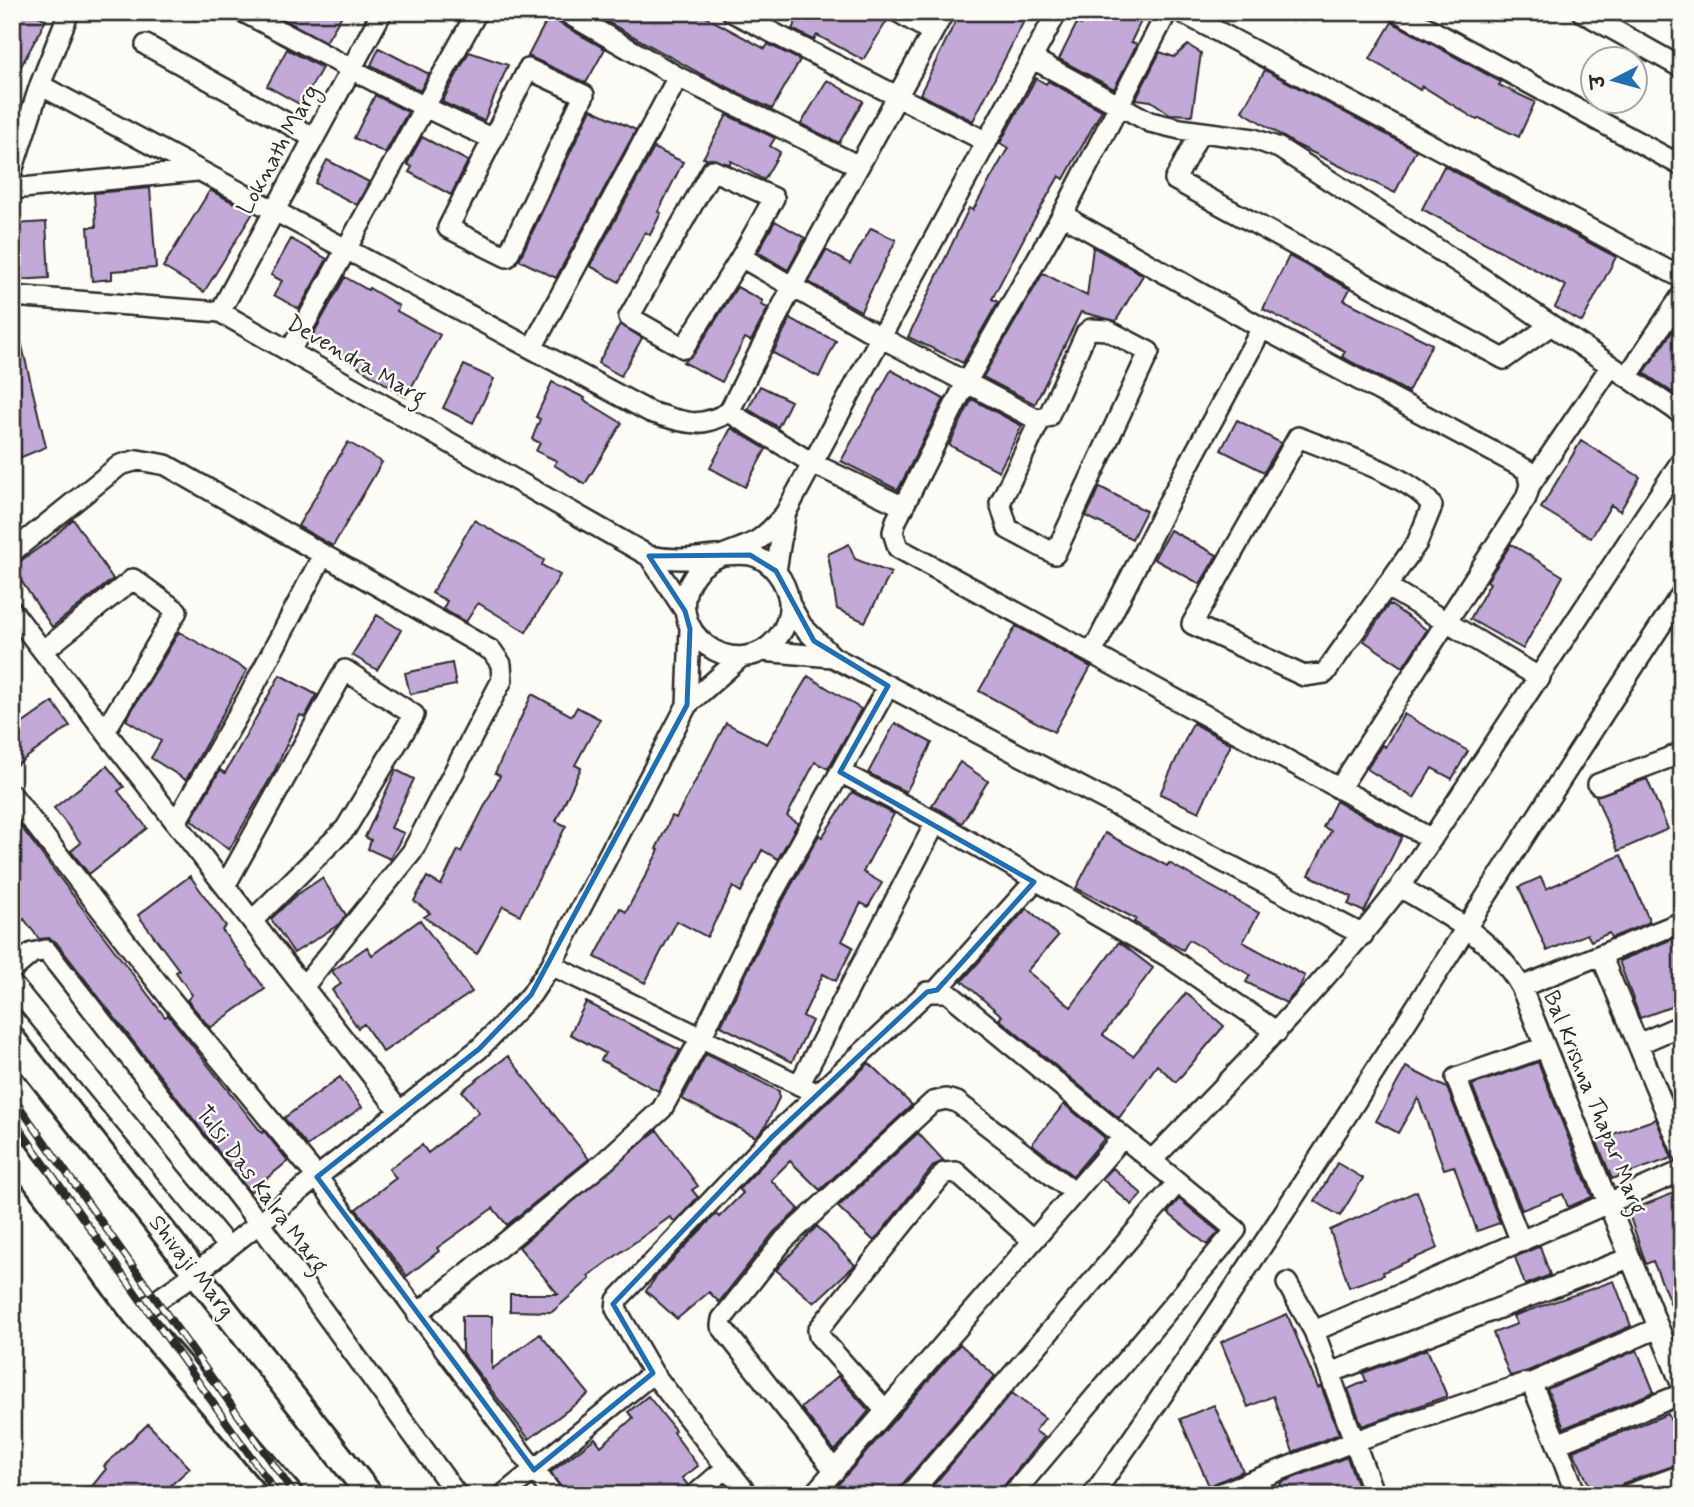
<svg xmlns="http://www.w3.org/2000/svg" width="1694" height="1507" font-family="Mynerve,'Playpen Sans Deva',sans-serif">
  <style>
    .building { fill: #c2a9d7; stroke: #2b2b2b; stroke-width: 2 }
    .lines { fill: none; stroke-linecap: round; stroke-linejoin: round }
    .minor-casing { stroke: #2b2b2b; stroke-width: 24 }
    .major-casing { stroke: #2b2b2b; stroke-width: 30 }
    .minor { stroke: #fdfcf7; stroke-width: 19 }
    .major { stroke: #fdfcf7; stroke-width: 24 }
    .rail-casing { stroke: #2b2b2b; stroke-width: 8 }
    .rail { stroke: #fdfcf7; stroke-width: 5; stroke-dasharray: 16; stroke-linecap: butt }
    .marked { fill: none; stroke: #1f6fb2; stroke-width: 5; stroke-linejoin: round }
    .labels { text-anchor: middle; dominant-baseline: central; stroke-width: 5; stroke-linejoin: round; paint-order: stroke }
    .street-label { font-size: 23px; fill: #2b2b2b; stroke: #fdfcf7 }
  </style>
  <rect width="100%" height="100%" fill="#fdfcf7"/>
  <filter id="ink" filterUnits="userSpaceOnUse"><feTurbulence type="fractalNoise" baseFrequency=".0143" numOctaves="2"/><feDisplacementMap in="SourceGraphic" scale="14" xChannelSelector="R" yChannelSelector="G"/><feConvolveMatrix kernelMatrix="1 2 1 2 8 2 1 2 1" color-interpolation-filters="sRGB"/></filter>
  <g filter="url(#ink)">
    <path class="building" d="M12 12H32L46 20 12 83Z
      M270 12H344L326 42Z
      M551 12 559 23 605 49 586 83 528 56Z
      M590 12H697L765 49 768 44 800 60 772 109 701 74Z
      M801 12H877L888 19 863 60 817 35 814 40 792 29Z
      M960 12H1008L1024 21 973 121 920 94Z
      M1087 12H1133L1143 17 1131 42 1137 44 1114 89 1059 59 1077 23 1081 25Z
      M1392 22 1501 82 1499 85 1535 102 1519 137 1479 118 1477 120 1422 86 1420 90 1370 59Z
      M1188 45 1201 53 1192 115 1170 114 1151 101 1136 99 1160 52 1174 57Z
      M379 48 429 74 420 91 371 65Z
      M287 49 322 68 301 105 267 86Z
      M469 52 508 65 484 121 442 102Z
      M1265 70 1416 150 1395 193 1295 144 1242 111Z
      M1036 78 1046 84 1048 81 1102 110 1064 179 1059 176 1027 232 992 299 998 302 963 363 908 337 969 208 973 210 1008 148 1000 143Z
      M827 80 863 101 839 143 801 124Z
      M375 95 408 112 385 153 354 138Z
      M591 109 636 130 556 278 519 260Z
      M727 115 775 138 770 146 780 152 764 180 731 161 730 164 703 158Z
      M422 137 468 161 451 195 409 172 412 167 407 164Z
      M654 148 683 162 658 212 661 213 650 235 645 232 619 282 590 266Z
      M327 160 369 182 357 205 315 183Z
      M1444 166 1616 257 1582 322 1555 307 1566 286 1422 209Z
      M150 188 156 268 112 271V279L92 281 88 227H96L94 193Z
      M210 190 253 213 204 292 163 267Z
      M775 221 805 238 788 270 758 252Z
      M46 222 49 278 16 280 14 224Z
      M871 228 896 240 861 311 809 282 826 250 850 264Z
      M291 239 327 259 299 309 274 295 282 281 271 275Z
      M1093 247 1143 275 1116 321 1081 312 1035 404 983 377 1043 273 1087 296Z
      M1289 256 1350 289 1344 300 1432 344 1408 392 1342 357 1345 351 1263 309Z
      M345 277 368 290 369 288 399 306 397 311 440 335 406 397 329 348 327 351 310 340Z
      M737 287 763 301 761 305 768 308 751 341 745 338 722 382 683 362 694 354Z
      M1682 317V399L1644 373Z
      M790 319 836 341 819 377 773 353Z
      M620 324 642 338 621 376 598 363Z
      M18 329 46 447 12 461V330Z
      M464 365 494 379 473 423 443 408Z
      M891 370 944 399 898 490 841 461Z
      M552 382 585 398 584 400 622 423 585 484 554 465 557 461 536 451 540 443 532 439 540 419 536 417Z
      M760 386 791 401 778 427 748 409Z
      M972 399 1022 426 999 471 949 445Z
      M1237 420 1281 443 1264 472 1221 450Z
      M731 428 766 449 745 487 710 468Z
      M1581 441 1640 477 1620 511 1611 505 1591 538 1541 508Z
      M348 442 382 462 333 546 298 526Z
      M1100 487 1146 511 1132 539 1086 516Z
      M73 519 113 579 52 627 12 567 50 540Z
      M474 520 544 560 542 565 560 575 526 632 478 603 466 622 443 609 447 601 432 593Z
      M1170 530 1217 555 1200 584 1154 559Z
      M849 544 855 559 891 573 865 622 837 609 828 554Z
      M1511 544 1563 576 1523 649 1470 619 1490 583 1487 581Z
      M1389 604 1427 630 1403 667 1364 641Z
      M377 615 401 630 377 670 352 655Z
      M1016 626 1091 667 1054 732 979 691Z
      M179 632 247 670 186 780 151 758 161 741 126 720Z
      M452 663 456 685 410 694 405 673Z
      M280 675 317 695 305 717 300 715 275 770 229 850 191 820 220 770 225 773Z
      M808 676 861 709 828 769 815 762 787 816 798 823 778 859 762 850 741 892 733 887 707 937 677 921 645 983 595 957 620 908 626 912 659 850 656 849 672 816 676 818 726 723 767 744Z
      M532 694 572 716 577 707 600 719 575 765 581 768 556 821 566 826 520 915 503 906 477 954 424 917 430 913 414 901 427 877 441 885 458 850 461 852 500 776 495 773Z
      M53 702 70 726 12 768V731Z
      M1404 714 1468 751 1452 779 1432 768 1414 798 1367 769 1382 745 1385 747Z
      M895 723 932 743 906 792 868 773Z
      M1193 723 1231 744 1199 812 1160 794Z
      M960 762 988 781 962 823 932 805Z
      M107 766 124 787 118 791 147 828 89 874 71 851 81 843 54 808Z
      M396 770 414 779 391 828 404 833 390 859 368 849 371 840 365 837Z
      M1647 779 1668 829 1618 851 1596 796Z
      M852 792 894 814 863 872 882 883 868 907 861 903 842 941 853 947 836 981 823 974 803 1016 812 1021 792 1062 721 1026 769 926 819 835 822 837Z
      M1336 801 1402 837 1364 912 1348 904 1352 897 1309 875 1331 831 1323 827Z
      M12 815 165 1017 168 1015 262 1133 264 1131 288 1161 250 1192 56 942 49 938 39 939 24 919 12 929Z
      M1105 833 1167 866 1169 863 1259 913 1243 942 1305 976 1299 988 1286 1003 1246 982 1250 975 1189 940 1183 950 1134 922 1136 919 1076 888Z
      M1621 855 1650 922 1611 938 1609 933 1591 941 1587 934 1547 951 1519 887 1541 877 1546 889Z
      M190 876 226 926 222 930 265 989 210 1028 187 1000 192 995 176 972 179 970 138 915Z
      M322 878 346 915 338 925 294 953 271 919 295 896Z
      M1027 908 1058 936 1027 971 1071 1007 1119 942 1153 968 1103 1035 1133 1056 1186 993 1224 1026 1176 1082 1157 1065 1119 1118 999 1019 1002 1016 962 981Z
      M420 920 472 992 383 1052 364 1024 358 1028 332 990 341 984 332 971 367 947 372 955Z
      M1682 935V1003L1640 1018 1619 961Z
      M586 1002 680 1050 658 1091 601 1060 605 1053 570 1034Z
      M706 1054 779 1091V1098L765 1127 756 1137 682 1099Z
      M508 1056 589 1159 507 1225 493 1208 437 1248 439 1251 407 1276 356 1209 396 1178 389 1169 422 1145 428 1153 479 1112 462 1091Z
      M1538 1062 1592 1197 1568 1207 1563 1194 1522 1210 1472 1085Z
      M869 1063 912 1105 820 1190 790 1161 771 1180 799 1209 774 1232 719 1302 709 1292 677 1319 646 1291 656 1277 716 1214 719 1217 743 1193 739 1189 781 1146Z
      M1406 1067 1447 1088 1500 1223 1477 1231 1454 1166 1444 1169 1418 1098 1398 1133 1376 1121Z
      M340 1077 362 1107 307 1146 284 1118Z
      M1064 1104 1105 1138 1073 1176 1032 1144Z
      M1656 1119 1672 1158 1612 1179 1596 1140Z
      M657 1130 698 1186 692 1190 698 1197 675 1222 670 1217 588 1276 590 1279 552 1312 510 1311V1294H558L519 1247Z
      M918 1133 944 1161 934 1165 874 1241 838 1207Z
      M1337 1163 1363 1178 1340 1216 1315 1201Z
      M1113 1168 1142 1194 1132 1205 1102 1179Z
      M1682 1190V1328L1681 1329 1653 1261 1646 1264 1628 1211Z
      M1417 1191 1438 1248 1383 1272 1384 1275 1349 1287 1330 1230Z
      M1179 1199 1219 1232 1207 1245 1168 1213Z
      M817 1226 855 1265 814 1303 776 1270Z
      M1540 1246 1550 1275 1525 1285 1515 1257Z
      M1614 1281 1631 1326 1528 1371 1510 1376 1493 1333 1517 1324 1513 1316Z
      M1287 1314 1318 1388 1321 1386 1339 1434 1293 1452 1273 1396 1248 1407 1221 1342Z
      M462 1316H492V1369L540 1334 589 1394 529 1439 462 1352Z
      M960 1344 995 1376 900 1487 897 1495H829Z
      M1427 1349 1447 1396 1362 1426 1348 1389 1366 1381 1363 1373Z
      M1637 1350 1654 1392 1564 1428 1547 1389Z
      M838 1376 869 1411 835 1451 801 1408Z
      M1012 1393 1045 1418 1035 1431 1044 1437 1003 1487 1000 1495H925Z
      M648 1396 675 1430 673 1432 698 1466 682 1478 688 1485 684 1491 678 1495H565L551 1472 595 1438 601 1446 633 1418 628 1412Z
      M1214 1405 1243 1471 1209 1486 1180 1419Z
      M1668 1414 1682 1445V1463L1623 1483 1615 1495H1594L1573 1451Z
      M148 1424 190 1468 160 1495H85L106 1469 104 1466Z
      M1347 1457 1361 1495H1285L1280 1483Z"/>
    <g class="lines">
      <defs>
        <path id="minor" d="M243 12C326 54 406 101 491 138
          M565 12 678 77 859 166
          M732 12 987 142
          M898 12 932 32
          M1167 12 1064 212 1074 222 1262 328 1527 470 1530 485 1526 498 1339 789
          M1181 12 1682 278
          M1398 12 1682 166
          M1582 12 1682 68
          M146 45 314 138
          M1033 59 1150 122 1180 129 1254 139 1279 148 1473 272 1682 414
          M528 69 584 95 507 257 448 228Z
          M40 85 650 412C684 422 698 430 729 412L793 285 944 12
          M1200 132 1175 180 1504 359 1551 325
          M12 171 40 85 69 12
          M12 189 197 171
          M1064 212 967 381 896 521 893 532 898 548 1432 839
          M741 257 684 348 629 317 712 170 774 198 741 257 880 337 1036 419 1048 417 1086 333 1091 329 1107 330 1149 352 1055 554 1008 529 1000 503 1040 420
          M12 296 220 312 649 556C665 559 680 560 697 558 713 557 734 552 750 555 771 559 786 581 789 601 790 614 786 627 778 637 738 688 657 630 694 576 709 554 737 553 758 540 769 533 777 523 785 514L1057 12
          M220 312 382 12
          M532 348 678 77
          M290 351 477 12
          M1627 377 1682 295
          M729 412 812 463 904 507
          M1298 437C1330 450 1417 478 1432 506L1417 543 1325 673 1304 676 1192 624Z
          M1530 485 1611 366
          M12 552 120 465 138 460 166 465 492 651 501 664 502 680 412 852 303 987
          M649 556 685 611
          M776 571 785 515
          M1386 586 1540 678
          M789 603 802 626 833 657 1363 935
          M12 611 400 1112
          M43 651 133 579 177 611 105 731
          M762 651 832 657
          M1092 653 1168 503 1262 328
          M687 705 690 629
          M840 772 936 822 1167 956 1277 1032
          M1598 784 1682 753
          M12 795 168 996 317 1177 553 1495
          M176 822 250 694 323 555
          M225 886 345 670 414 715 346 828 252 921
          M1400 887C1447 915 1494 939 1521 987L1682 1386
          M1601 955 1682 1151
          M551 965 818 1094
          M12 970 32 953 46 950 259 1223 457 1495
          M12 984 228 1247
          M1521 987 1682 922
          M937 990 1034 882
          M1638 1044 1682 1025
          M799 1085 936 822
          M1152 1160C1238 1072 1325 984 1400 887L1682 460
          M1521 1242 1456 1078 1545 1047
          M1287 1283 1314 1331 1374 1495
          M417 1314 604 1162 662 1109 702 1036 758 920 888 686
          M136 1315 196 1273 479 1049 531 995 551 965 687 705 740 658
          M1314 1331 1682 1171
          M1330 1373 1629 1258
          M1529 1384 1658 1328
          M886 1411 819 1336 818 1330 944 1173 956 1172 1033 1241
          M835 1471 721 1326 722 1319 784 1240 933 1102 946 1099 957 1102 1075 1193
          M503 1495 653 1373
          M695 1495 726 1468
          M748 1495 653 1373 616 1309 617 1300 772 1137 927 992H947L1236 1230 1012 1495
          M813 1495 1123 1137
          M909 1495 1178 1182
          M1093 1495C1300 1202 1484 892 1682 593
          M1216 1495 1355 1441 1526 1383 1533 1387 1557 1444
          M1576 1495 1557 1444 1682 1394
          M1627 1495 1682 1475"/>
        <path id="major" d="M12 1039 370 1495
          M12 1149 136 1315 290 1495"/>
      </defs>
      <use href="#minor" class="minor-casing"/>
      <use href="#major" class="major-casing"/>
      <use href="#minor" class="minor"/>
      <use href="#major" class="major"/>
      <defs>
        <path id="rail" d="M12 1096 295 1495
          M12 1118 278 1495"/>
      </defs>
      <use href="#rail" class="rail-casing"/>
      <use href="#rail" class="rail"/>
    </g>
  </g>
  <path class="marked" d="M750 555 776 571 814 641 888 686 840 772 1034 882 937 990 927 992 772 1137 613 1304 653 1373 534 1470 317 1177 479 1049 531 995 687 705 690 629 685 611 649 556Z"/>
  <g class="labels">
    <g class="street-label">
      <text transform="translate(279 150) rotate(-61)">Loknath Marg</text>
      <text transform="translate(356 361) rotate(30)">Devendra Marg</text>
      <text transform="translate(1594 1103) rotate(68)">Bal Krishna Thapar Marg</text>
      <text transform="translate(261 1190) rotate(53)">Tulsi Das Kalra Marg</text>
      <text transform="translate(191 1267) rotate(52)">Shivaji Marg</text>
    </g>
  </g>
  <rect width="1694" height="1507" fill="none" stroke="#fdfcf7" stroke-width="42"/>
  <rect x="21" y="21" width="1652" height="1465" fill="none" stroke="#2b2b2b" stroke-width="2.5" filter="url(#ink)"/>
  <g transform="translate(1614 80) rotate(264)"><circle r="33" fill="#fdfcf7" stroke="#a9a8a5" stroke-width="2"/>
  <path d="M0-5L12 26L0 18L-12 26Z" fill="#1f6fb2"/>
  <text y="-10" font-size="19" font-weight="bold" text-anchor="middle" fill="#2b2b2b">उ</text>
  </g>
</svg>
